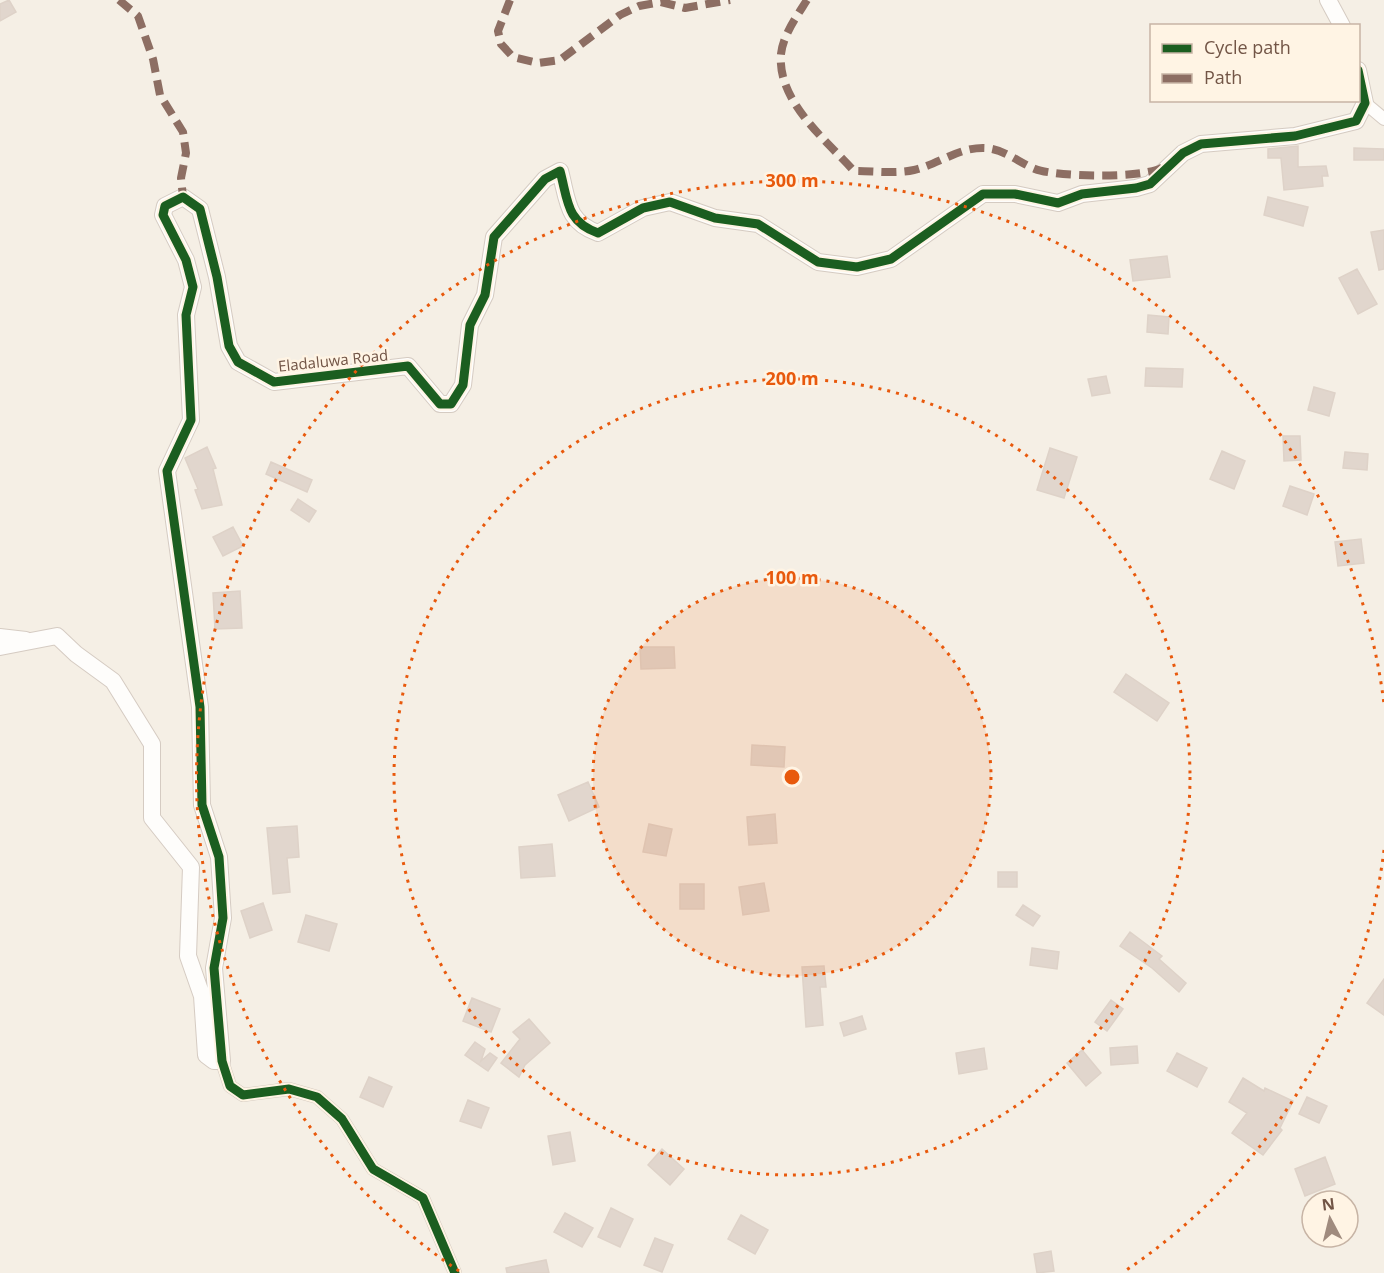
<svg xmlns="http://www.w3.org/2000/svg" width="1384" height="1273" font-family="'Open Sans',sans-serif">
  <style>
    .building { fill: #e1d6cd; stroke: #ded2c8; stroke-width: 1.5 }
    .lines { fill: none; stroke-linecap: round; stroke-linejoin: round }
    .street-casing { stroke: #d6ccc3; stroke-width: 14 }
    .secondary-casing { stroke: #d5cbc2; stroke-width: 18 }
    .street { stroke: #fefdfb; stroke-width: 12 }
    .secondary { stroke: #fefdfb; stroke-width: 16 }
    .quiet { stroke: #8d6e63; stroke-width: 8; stroke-dasharray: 15 8; stroke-linecap: butt }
    .cycleway-casing { stroke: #fff4e4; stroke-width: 13 }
    .cycleway { stroke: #1b5e20; stroke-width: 9 }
    .ring { fill: none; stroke: #e8590c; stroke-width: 3; stroke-dasharray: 3 6 }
    .labels { text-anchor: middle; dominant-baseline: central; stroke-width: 5; stroke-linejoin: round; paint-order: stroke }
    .street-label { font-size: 15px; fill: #725546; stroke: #fff4e4 }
    .centre { fill: #e8590c; stroke: #fff4e4; stroke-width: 3 }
    .ring-label { font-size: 18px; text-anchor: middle; font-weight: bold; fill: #e8590c; stroke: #fff4e4; stroke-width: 5; stroke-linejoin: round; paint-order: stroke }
  </style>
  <rect width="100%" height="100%" fill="#f5efe5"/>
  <path class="building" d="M9 0 16 12 0 21V4Z
    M1298 146V167L1326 166 1328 176H1322L1323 186 1284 190 1281 158H1268V149Z
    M1354 148 1384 149V160H1354Z
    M1268 197 1308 207 1303 226 1264 215Z
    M1384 230V269L1379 270 1371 232Z
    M1167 256 1170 277 1133 281 1130 260Z
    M1357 269 1377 304 1358 314 1339 278Z
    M1148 315 1169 317 1168 334 1147 332Z
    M1146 368 1183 369 1182 387 1145 386Z
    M1106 376 1110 393 1092 396 1088 379Z
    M1314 387 1335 393 1329 416 1308 410Z
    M1283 436H1300L1301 460 1284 461Z
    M207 447 216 468 213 469 222 505 202 509 195 490 198 489 185 458Z
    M1050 448 1077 457 1064 498 1037 490Z
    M1222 451 1245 461 1234 489 1210 479Z
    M1345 452 1368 454 1367 470 1343 468Z
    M271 462 312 480 307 492 266 474Z
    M1290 486 1314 494 1307 515 1283 506Z
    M298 499 316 511 309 522 291 510Z
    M233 527 243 546 223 556 213 537Z
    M1361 539 1364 563 1338 566 1335 542Z
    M240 591 242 628 215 629 213 593Z
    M640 647H674L675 668 641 669Z
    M1126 674 1169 703 1157 721 1114 692Z
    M752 745 785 747 784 767 751 765Z
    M588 782 599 807 569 821 558 795Z
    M775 814 777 843 749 845 747 817Z
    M649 824 672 829 666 856 643 852Z
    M297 826 299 857 287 858 290 892 273 894 267 828Z
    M552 844 555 876 521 878 519 847Z
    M998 872H1017V887H998Z
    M764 883 769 911 743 915 739 887Z
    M680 884H704V909H680Z
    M263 903 272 930 250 938 241 911Z
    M1023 905 1040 916 1033 926 1016 915Z
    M306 915 337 924 329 951 298 942Z
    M1130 932 1162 956 1159 959 1186 983 1179 992 1152 968 1120 946Z
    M1032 948 1059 952 1057 969 1030 965Z
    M824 966 826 987H820L823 1025 806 1027 802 967Z
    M1384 979V1015L1367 1003Z
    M472 998 500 1009 491 1032 463 1021Z
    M1111 1000 1123 1009 1107 1031 1095 1022Z
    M862 1016 866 1029 844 1036 840 1023Z
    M529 1019 550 1043 525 1065 519 1077 501 1063 520 1039 513 1032Z
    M475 1042 485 1049 481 1061 490 1053 497 1058 488 1071 465 1055Z
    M1137 1046 1138 1063 1111 1065 1110 1048Z
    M984 1048 987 1069 959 1074 956 1053Z
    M1082 1050 1101 1073 1086 1086 1067 1063Z
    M1177 1053 1207 1068 1197 1087 1167 1071Z
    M369 1077 392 1087 383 1107 360 1097Z
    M1243 1078 1264 1091 1265 1088 1293 1101 1280 1128 1282 1130 1263 1155 1232 1133 1247 1113 1229 1102Z
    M1307 1097 1327 1106 1319 1123 1299 1114Z
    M468 1100 489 1108 481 1128 460 1121Z
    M570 1132 575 1161 553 1165 548 1136Z
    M662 1149 684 1169 670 1185 648 1165Z
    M1325 1157 1335 1184 1305 1196 1295 1169Z
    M611 1208 633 1219 620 1247 598 1237Z
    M565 1213 593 1228 582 1247 554 1232Z
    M741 1215 768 1230 755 1254 728 1239Z
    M655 1238 673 1245 662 1272 644 1265Z
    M1051 1251 1054 1271 1037 1273 1034 1254Z
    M546 1260 549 1273H507L506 1268Z"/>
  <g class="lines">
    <defs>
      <path id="street" d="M1365 103 1384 119
        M0 635 26 638
        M222 1061 230 1086 243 1095 289 1089 317 1097 342 1119 373 1169 423 1198 455 1273"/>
      <path id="secondary" d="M1328 0 1342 26
        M0 647 57 636 76 654 113 681 152 744V818L191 867 188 956 202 996 206 1055 214 1061H222L214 968 223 918 219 857 202 805 200 707 167 471 191 420 186 315 193 287 186 260 163 215 165 206 183 197 200 209 217 277 229 346 238 362 274 382 408 366 440 404H451L463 385 470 325 485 295 494 237 545 179 560 171C568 200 566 222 598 233L643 208 670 202 715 218 758 224 818 262 857 267 891 259 983 194H1015L1058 203 1082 194 1136 188 1150 184 1183 153 1201 144 1295 136 1356 121 1365 103 1358 70"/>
    </defs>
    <use href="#street" class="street-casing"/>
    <use href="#secondary" class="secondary-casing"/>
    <use href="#street" class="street"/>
    <use href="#secondary" class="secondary"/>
    <path class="quiet" d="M119 0 138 16 153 59 160 95 183 132 186 153 181 178 183 197
      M510 0 498 31 501 44 513 57 538 63 560 60 620 15 639 6 661 2 685 8 730 0
      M807 0C797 16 783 35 781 54 777 101 825 139 854 171 874 171 896 174 914 170 939 164 959 147 985 148 1004 149 1018 162 1035 169 1055 177 1146 179 1163 167"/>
    <defs>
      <path id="cycleway" d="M455 1273 423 1198 373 1169 342 1119 317 1097 289 1089 243 1095 230 1086 222 1061 214 968 223 918 219 857 202 805 200 707 167 471 191 420 186 315 193 287 186 260 163 215 165 206 183 197 200 209 217 277 229 346 238 362 274 382 408 366 440 404H451L463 385 470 325 485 295 494 237 545 179 560 171C568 200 566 222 598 233L643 208 670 202 715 218 758 224 818 262 857 267 891 259 983 194H1015L1058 203 1082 194 1136 188 1150 184 1183 153 1201 144 1295 136 1356 121 1365 103 1358 70"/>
    </defs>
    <use href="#cycleway" class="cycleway-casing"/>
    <use href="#cycleway" class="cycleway"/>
  </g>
  <circle cx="792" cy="777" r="199" fill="#e8590c" fill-opacity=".12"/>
  <g class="ring">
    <circle cx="792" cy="777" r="199"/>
    <circle cx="792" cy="777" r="398"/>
    <path d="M1384 850A596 596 0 0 1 1125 1271M459 1271A596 596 0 1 1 1384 704"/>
  </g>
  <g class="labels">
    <g class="street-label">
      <text transform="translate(333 360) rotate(-6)">Eladaluwa Road</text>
    </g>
  </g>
  <circle cx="792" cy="777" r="9" class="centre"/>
  <g class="ring-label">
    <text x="792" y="187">300 m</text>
    <text x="792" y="385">200 m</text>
    <text x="792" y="584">100 m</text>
  </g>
  <rect x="1150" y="24" width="210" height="78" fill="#fff4e4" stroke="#c7b4a5" stroke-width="1.5"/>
  <rect x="1162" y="44" width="30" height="9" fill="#1b5e20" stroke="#c7b4a5" stroke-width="1.5"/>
  <text x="1204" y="54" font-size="18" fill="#725546">Cycle path</text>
  <rect x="1162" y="74" width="30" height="9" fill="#8d6e63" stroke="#c7b4a5" stroke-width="1.5"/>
  <text x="1204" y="84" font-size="18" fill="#725546">Path</text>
  <g transform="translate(1330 1219) rotate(353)"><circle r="28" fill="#fff4e4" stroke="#c7b4a5" stroke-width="1.5"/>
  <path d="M0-4.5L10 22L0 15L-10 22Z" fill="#a08b7e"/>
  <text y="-9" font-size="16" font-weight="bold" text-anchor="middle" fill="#725546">N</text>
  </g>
</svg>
